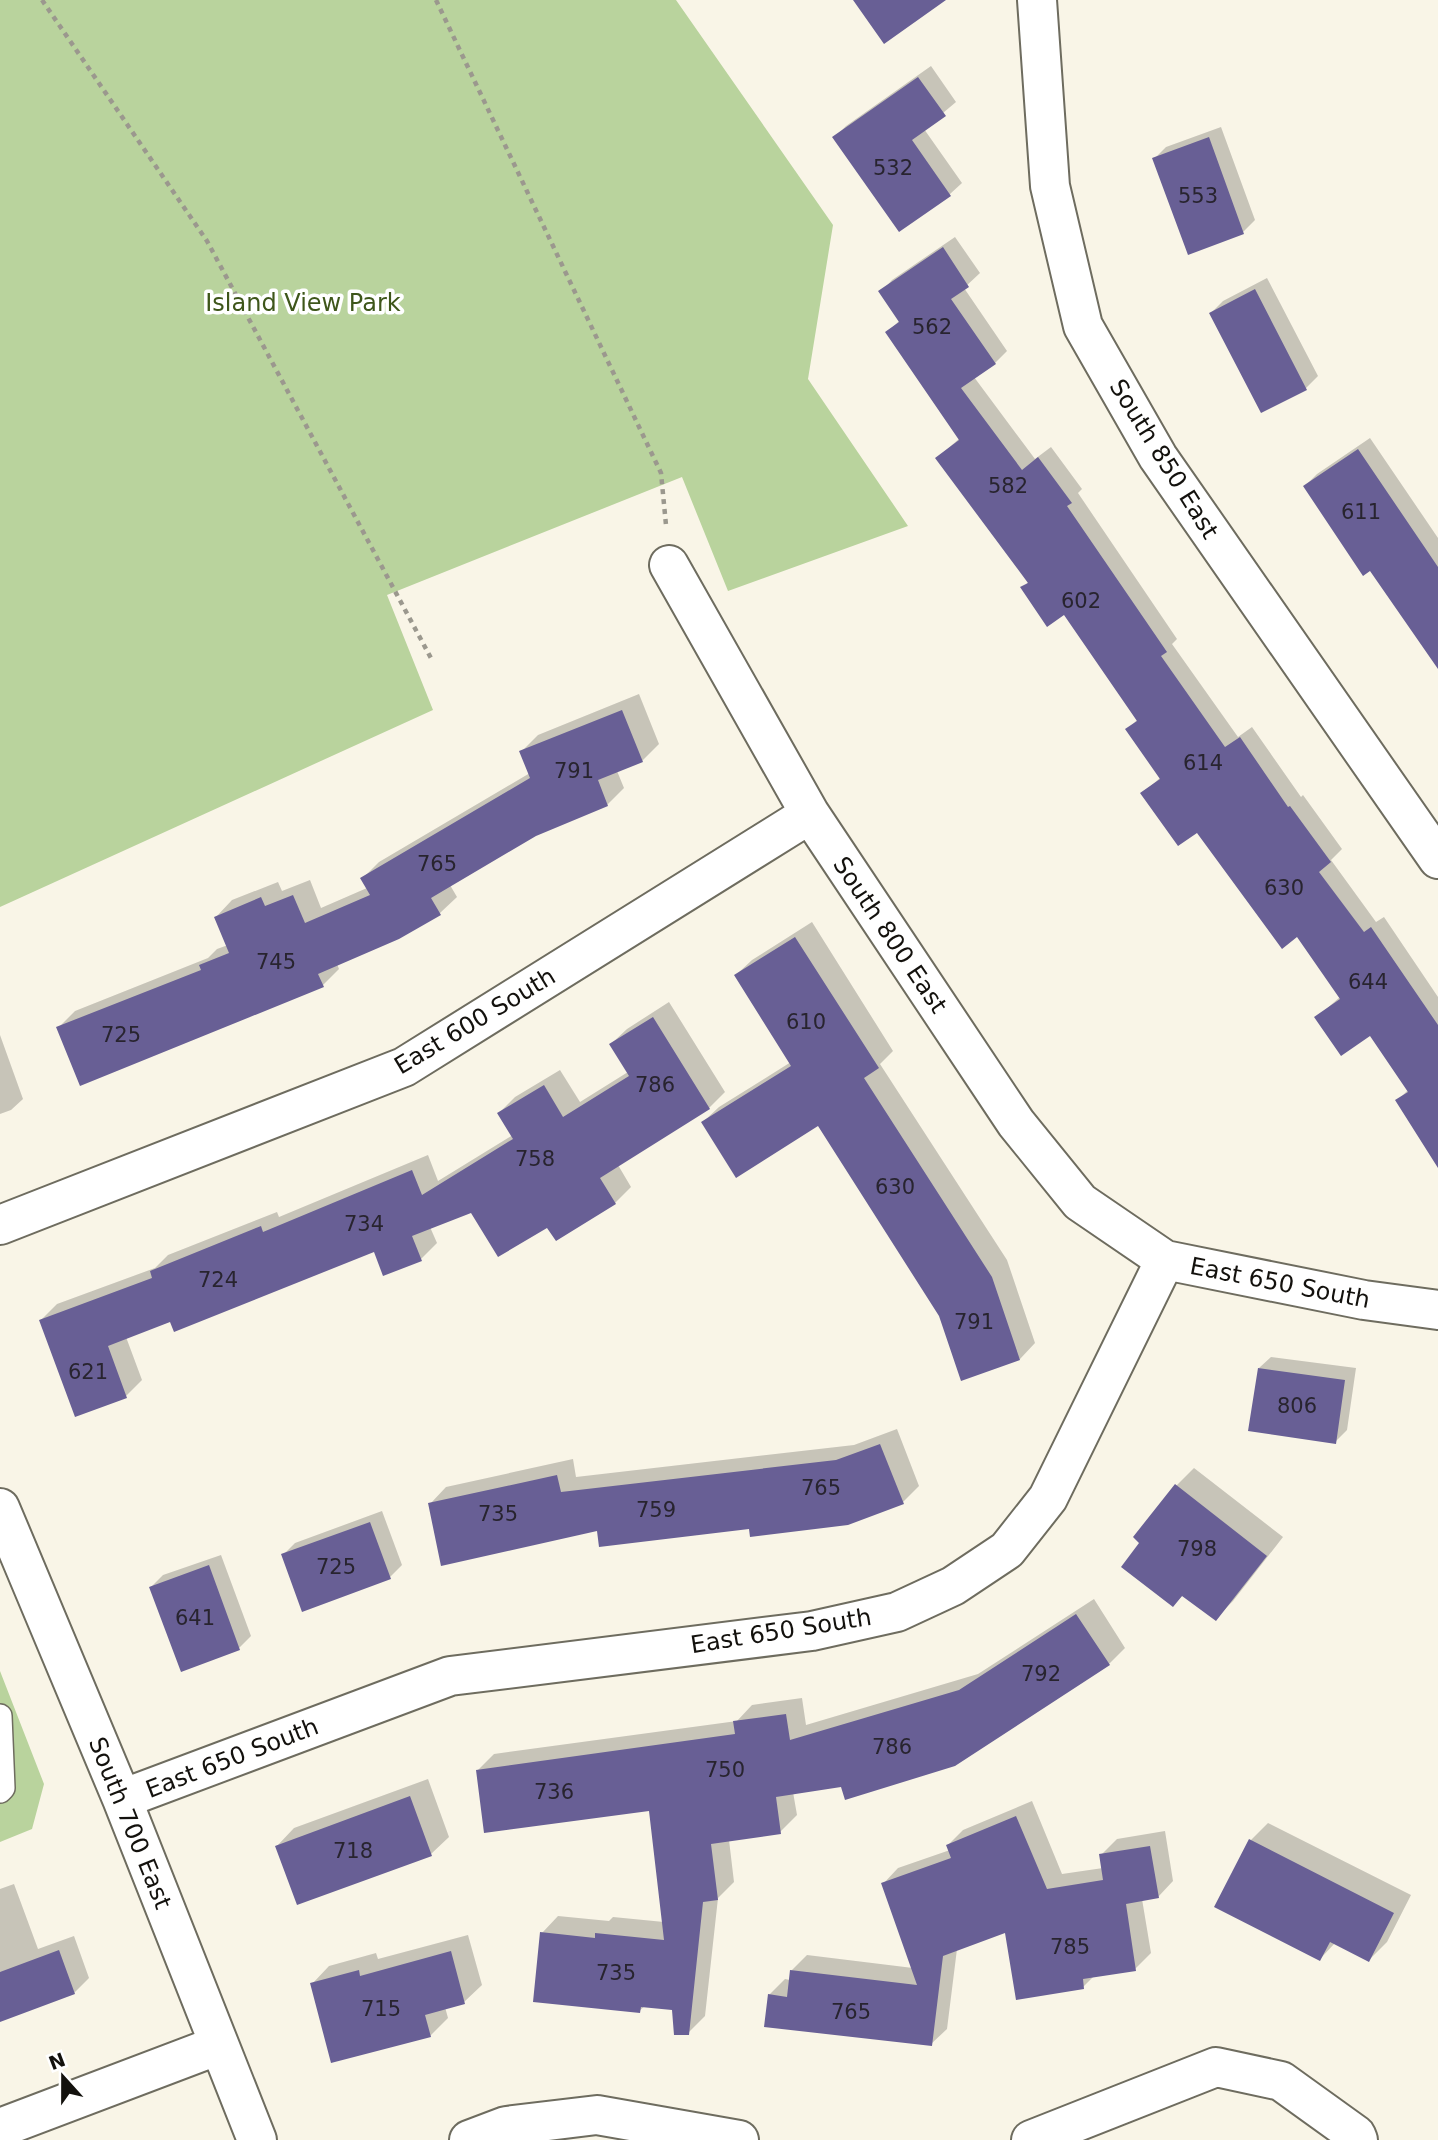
<svg xmlns="http://www.w3.org/2000/svg" width="1438" height="2140" font-family="'DejaVu Sans',sans-serif">
  <style>
    .green { fill: #b9d39d }
    .shadow { fill: #0003 }
    .building { fill: #685f95 }
    .lines { fill: none; stroke-linecap: round; stroke-linejoin: round }
    .service-casing { stroke: #6e6c5f; stroke-width: 26 }
    .minor-casing { stroke: #6e6c5f; stroke-width: 42 }
    .path { stroke: #9b988e; stroke-width: 4.5; stroke-dasharray: 5 5; stroke-linecap: butt }
    .service { stroke: #fff; stroke-width: 23 }
    .minor { stroke: #fff; stroke-width: 38 }
    .labels { text-anchor: middle; dominant-baseline: central; stroke-width: 7; stroke-linejoin: round; paint-order: stroke }
    .number-label { font-size: 21px; fill: #28242f }
    .park-label { font-size: 24px; fill: #3e561a; stroke: #fff }
    .street-label { font-size: 24px; fill: #13110d; stroke: #fff }
  </style>
  <rect width="100%" height="100%" fill="#f9f5e7"/>
  <path class="green" d="M0 0H676L833 225 808 379 908 526 728 591 682 477 387 595 433 710 0 907Z
    M0 1671 44 1784 32 1829 0 1842Z"/>
  <path class="shadow" d="M931 66 956 102 924 129 962 183 950 194 900 230 834 138 846 126Z
    M1221 127 1255 220 1243 232 1189 252 1154 159 1166 147Z
    M955 237 980 273 964 288 1007 351 995 363 974 377 1035 459 1051 447 1082 489 1078 493 1177 639 1172 644 1238 737 1252 727 1301 797 1303 795 1342 849 1331 860 1376 922 1384 917 1438 997V1165L1398 1100 1408 1090 1371 1033 1316 1018 1340 997 1298 935 1197 830 1143 793 1161 777 1128 729 1138 719 1065 612 1023 588 1029 581 937 458 960 438 887 333 900 320 881 292 892 280Z
    M1267 278 1318 376 1306 388 1262 411 1211 313 1223 301Z
    M1370 438 1438 538V666L1371 569 1305 486 1317 474Z
    M639 694 659 744 642 761 617 771 624 788 607 805 535 835 450 885 457 897 440 913 337 964 339 969 323 985 58 1028 75 1011 208 958 217 949 228 945 216 917 232 900 278 882 282 891 310 880 321 908 367 888 362 879 379 862 530 773 521 752 538 735Z
    M812 922 893 1051 880 1064 1007 1260 1035 1343 1020 1359 941 1315 818 1123 703 1122 719 1107 791 1062 736 975 752 960Z
    M669 1002 725 1092 709 1108 618 1165 631 1187 615 1203 548 1225 472 1211 430 1227 437 1243 421 1259 375 1250 126 1337 142 1380 126 1396 41 1320 57 1304 155 1268 168 1255 277 1212 279 1217 428 1155 438 1181 513 1135 499 1113 515 1097 560 1070 580 1102 628 1072 611 1044 627 1029Z
    M0 1035 23 1099 11 1110 0 1114Z
    M1271 1357 1356 1368 1347 1430 1335 1442 1259 1368Z
    M897 1429 919 1486 903 1502 751 1527 599 1529 430 1504 446 1487 573 1459 576 1477 854 1445Z
    M1194 1468 1283 1537 1233 1601 1215 1619 1184 1594 1173 1605 1142 1543 1176 1486Z
    M382 1511 402 1565 390 1577 283 1555 295 1543Z
    M221 1555 251 1636 239 1648 151 1587 163 1575Z
    M1094 1599 1125 1648 1109 1664 842 1785 793 1792 797 1815 780 1832 729 1840 734 1882 718 1898 705 2016 688 2033 673 2009 645 2006 639 2011 542 1933 558 1916 609 1921 613 1917 664 1922 651 1810 477 1771 494 1754 737 1721 752 1705 802 1698 806 1725 978 1674Z
    M428 1779 449 1837 431 1854 277 1846 294 1828Z
    M1032 1801 1062 1874 1103 1868 1101 1855 1117 1839 1165 1831 1173 1881 1158 1897 1142 1899 1151 1953 1135 1969 1095 1975 1083 1987 1007 1931 957 1949 947 2029 931 2044 769 1995 785 1979 790 1980 791 1971 807 1955 913 1968 883 1884 898 1868 950 1850 948 1845 963 1830Z
    M1268 1823 1411 1895 1387 1942 1369 1960 1335 1943 1320 1959 1251 1840Z
    M14 1884 38 1949 74 1936 89 1978 74 1993 0 2020V1889Z
    M468 1935 482 1985 464 2002 445 2007 448 2018 430 2036 312 1984 329 1966 376 1953 378 1959Z"/>
  <path class="building" d="M853 0H946L884 44Z
    M918 77 946 116 912 140 951 196 899 232 832 137Z
    M1209 137 1244 234 1188 255 1152 158Z
    M943 247 969 287 951 299 996 364 961 388 1022 470 1038 457 1072 503 1067 506 1167 652 1161 656 1225 747 1240 737 1288 807 1290 806 1331 862 1319 872 1364 932 1371 927 1438 1025V1168L1395 1100 1408 1092 1370 1036 1341 1056 1314 1017 1340 999 1297 937 1282 949 1197 833 1178 846 1140 793 1160 779 1125 729 1137 721 1064 615 1047 627 1020 587 1028 583 935 458 959 440 885 332 899 322 878 291Z
    M1255 289 1307 390 1261 413 1209 313Z
    M1358 449 1438 567V669L1370 571 1363 576 1303 486Z
    M622 710 643 762 598 780 608 806 536 836 431 898 441 915 399 939 318 974 324 987 80 1086 56 1027 201 970 199 965 229 953 214 917 261 897 265 906 293 895 305 923 370 895 360 878 530 778 519 751Z
    M795 937 879 1068 864 1078 992 1277 1020 1360 961 1381 939 1316 818 1126 736 1178 701 1122 791 1066 734 975Z
    M653 1017 710 1109 600 1178 616 1204 556 1241 547 1228 498 1257 471 1213 412 1236 422 1261 383 1276 374 1252 174 1332 170 1322 108 1346 127 1398 75 1417 39 1320 152 1278 150 1271 261 1226 263 1232 412 1170 422 1195 513 1139 497 1113 544 1085 563 1117 629 1076 609 1044Z
    M1258 1368 1345 1380 1336 1444 1248 1431Z
    M880 1444 904 1504 848 1525 750 1537 749 1529 599 1547 597 1531 441 1566 428 1503 557 1475 561 1492 836 1460Z
    M1175 1484 1267 1556 1216 1621 1182 1596 1173 1607 1121 1567 1139 1543 1133 1537Z
    M370 1522 391 1579 302 1612 281 1554Z
    M209 1565 240 1650 181 1672 149 1587Z
    M1076 1614 1110 1665 955 1766 845 1800 841 1787 776 1797 781 1834 711 1844 718 1900 703 1902 689 2035H674L672 2010 641 2007 640 2013 533 2002 540 1932 595 1938V1933L664 1940 649 1811 484 1833 476 1770 735 1734 733 1721 786 1714 790 1740 959 1690Z
    M410 1796 432 1856 297 1905 275 1846Z
    M1016 1816 1047 1889 1103 1880 1099 1854 1150 1846 1159 1898 1126 1904 1136 1971 1083 1979 1084 1989 1016 2000 1005 1933 943 1956 932 2046 764 2027 768 1994 787 1997 790 1970 917 1985 881 1883 951 1858 946 1845Z
    M1249 1839 1394 1913 1369 1962 1330 1942 1320 1961 1214 1907Z
    M59 1950 75 1994 0 2022V1972Z
    M451 1951 465 2004 425 2015 431 2037 331 2063 310 1983 359 1970 360 1976Z"/>
  <g class="lines">
    <defs>
      <path id="service" d="M0 1716 3 1788 0 1791"/>
      <path id="minor" d="M1037 0 1050 186 1083 326 1158 457 1438 859
        M669 565 810 814 1016 1123 1080 1202 1165 1260
        M0 1225 404 1067 810 814
        M0 1508 122 1799 257 2140
        M122 1799 450 1676 812 1631 897 1612 953 1586 1007 1550 1048 1498 1165 1260 1364 1300 1438 1310
        M0 2128 219 2045
        M469 2140 506 2126 597 2115 739 2140
        M1031 2140 1216 2067 1281 2081 1356 2135 1358 2140"/>
    </defs>
    <use href="#service" class="service-casing"/>
    <use href="#minor" class="minor-casing"/>
    <path class="path" d="M42 0 207 241 432 660
      M436 0 661 473 666 525"/>
    <use href="#service" class="service"/>
    <use href="#minor" class="minor"/>
  </g>
  <g class="labels">
    <g class="number-label">
      <text x="893" y="168">532</text>
      <text x="1198" y="196">553</text>
      <text x="932" y="327">562</text>
      <text x="1008" y="486">582</text>
      <text x="1361" y="512">611</text>
      <text x="1081" y="601">602</text>
      <text x="1203" y="763">614</text>
      <text x="574" y="771">791</text>
      <text x="437" y="864">765</text>
      <text x="1284" y="888">630</text>
      <text x="276" y="962">745</text>
      <text x="1368" y="982">644</text>
      <text x="806" y="1022">610</text>
      <text x="121" y="1035">725</text>
      <text x="655" y="1085">786</text>
      <text x="535" y="1159">758</text>
      <text x="895" y="1187">630</text>
      <text x="364" y="1224">734</text>
      <text x="218" y="1280">724</text>
      <text x="974" y="1322">791</text>
      <text x="88" y="1372">621</text>
      <text x="1297" y="1406">806</text>
      <text x="821" y="1488">765</text>
      <text x="656" y="1510">759</text>
      <text x="498" y="1514">735</text>
      <text x="1197" y="1549">798</text>
      <text x="336" y="1567">725</text>
      <text x="195" y="1618">641</text>
      <text x="1041" y="1674">792</text>
      <text x="892" y="1747">786</text>
      <text x="725" y="1770">750</text>
      <text x="554" y="1792">736</text>
      <text x="353" y="1851">718</text>
      <text x="1070" y="1947">785</text>
      <text x="616" y="1973">735</text>
      <text x="381" y="2009">715</text>
      <text x="851" y="2012">765</text>
    </g>
    <g class="park-label">
      <text x="303" y="303">Island View Park</text>
    </g>
    <g class="street-label">
      <text transform="translate(1164 459) rotate(58)">South 850 East</text>
      <text transform="translate(890 935) rotate(56)">South 800 East</text>
      <text transform="translate(475 1021) rotate(-31)">East 600 South</text>
      <text transform="translate(1280 1283) rotate(11)">East 650 South</text>
      <text transform="translate(781 1631) rotate(-9)">East 650 South</text>
      <text transform="translate(232 1758) rotate(-21)">East 650 South</text>
      <text transform="translate(130 1823) rotate(68)">South 700 East</text>
    </g>
  </g>
  <g transform="translate(63 2077) rotate(339)" stroke="#ffffff" stroke-width="5" paint-order="stroke">
  <path d="M0-5L12 26L0 18L-12 26Z" fill="#13110d"/>
  <text y="-10" font-size="19" font-weight="bold" text-anchor="middle" fill="#13110d">N</text>
  </g>
</svg>
